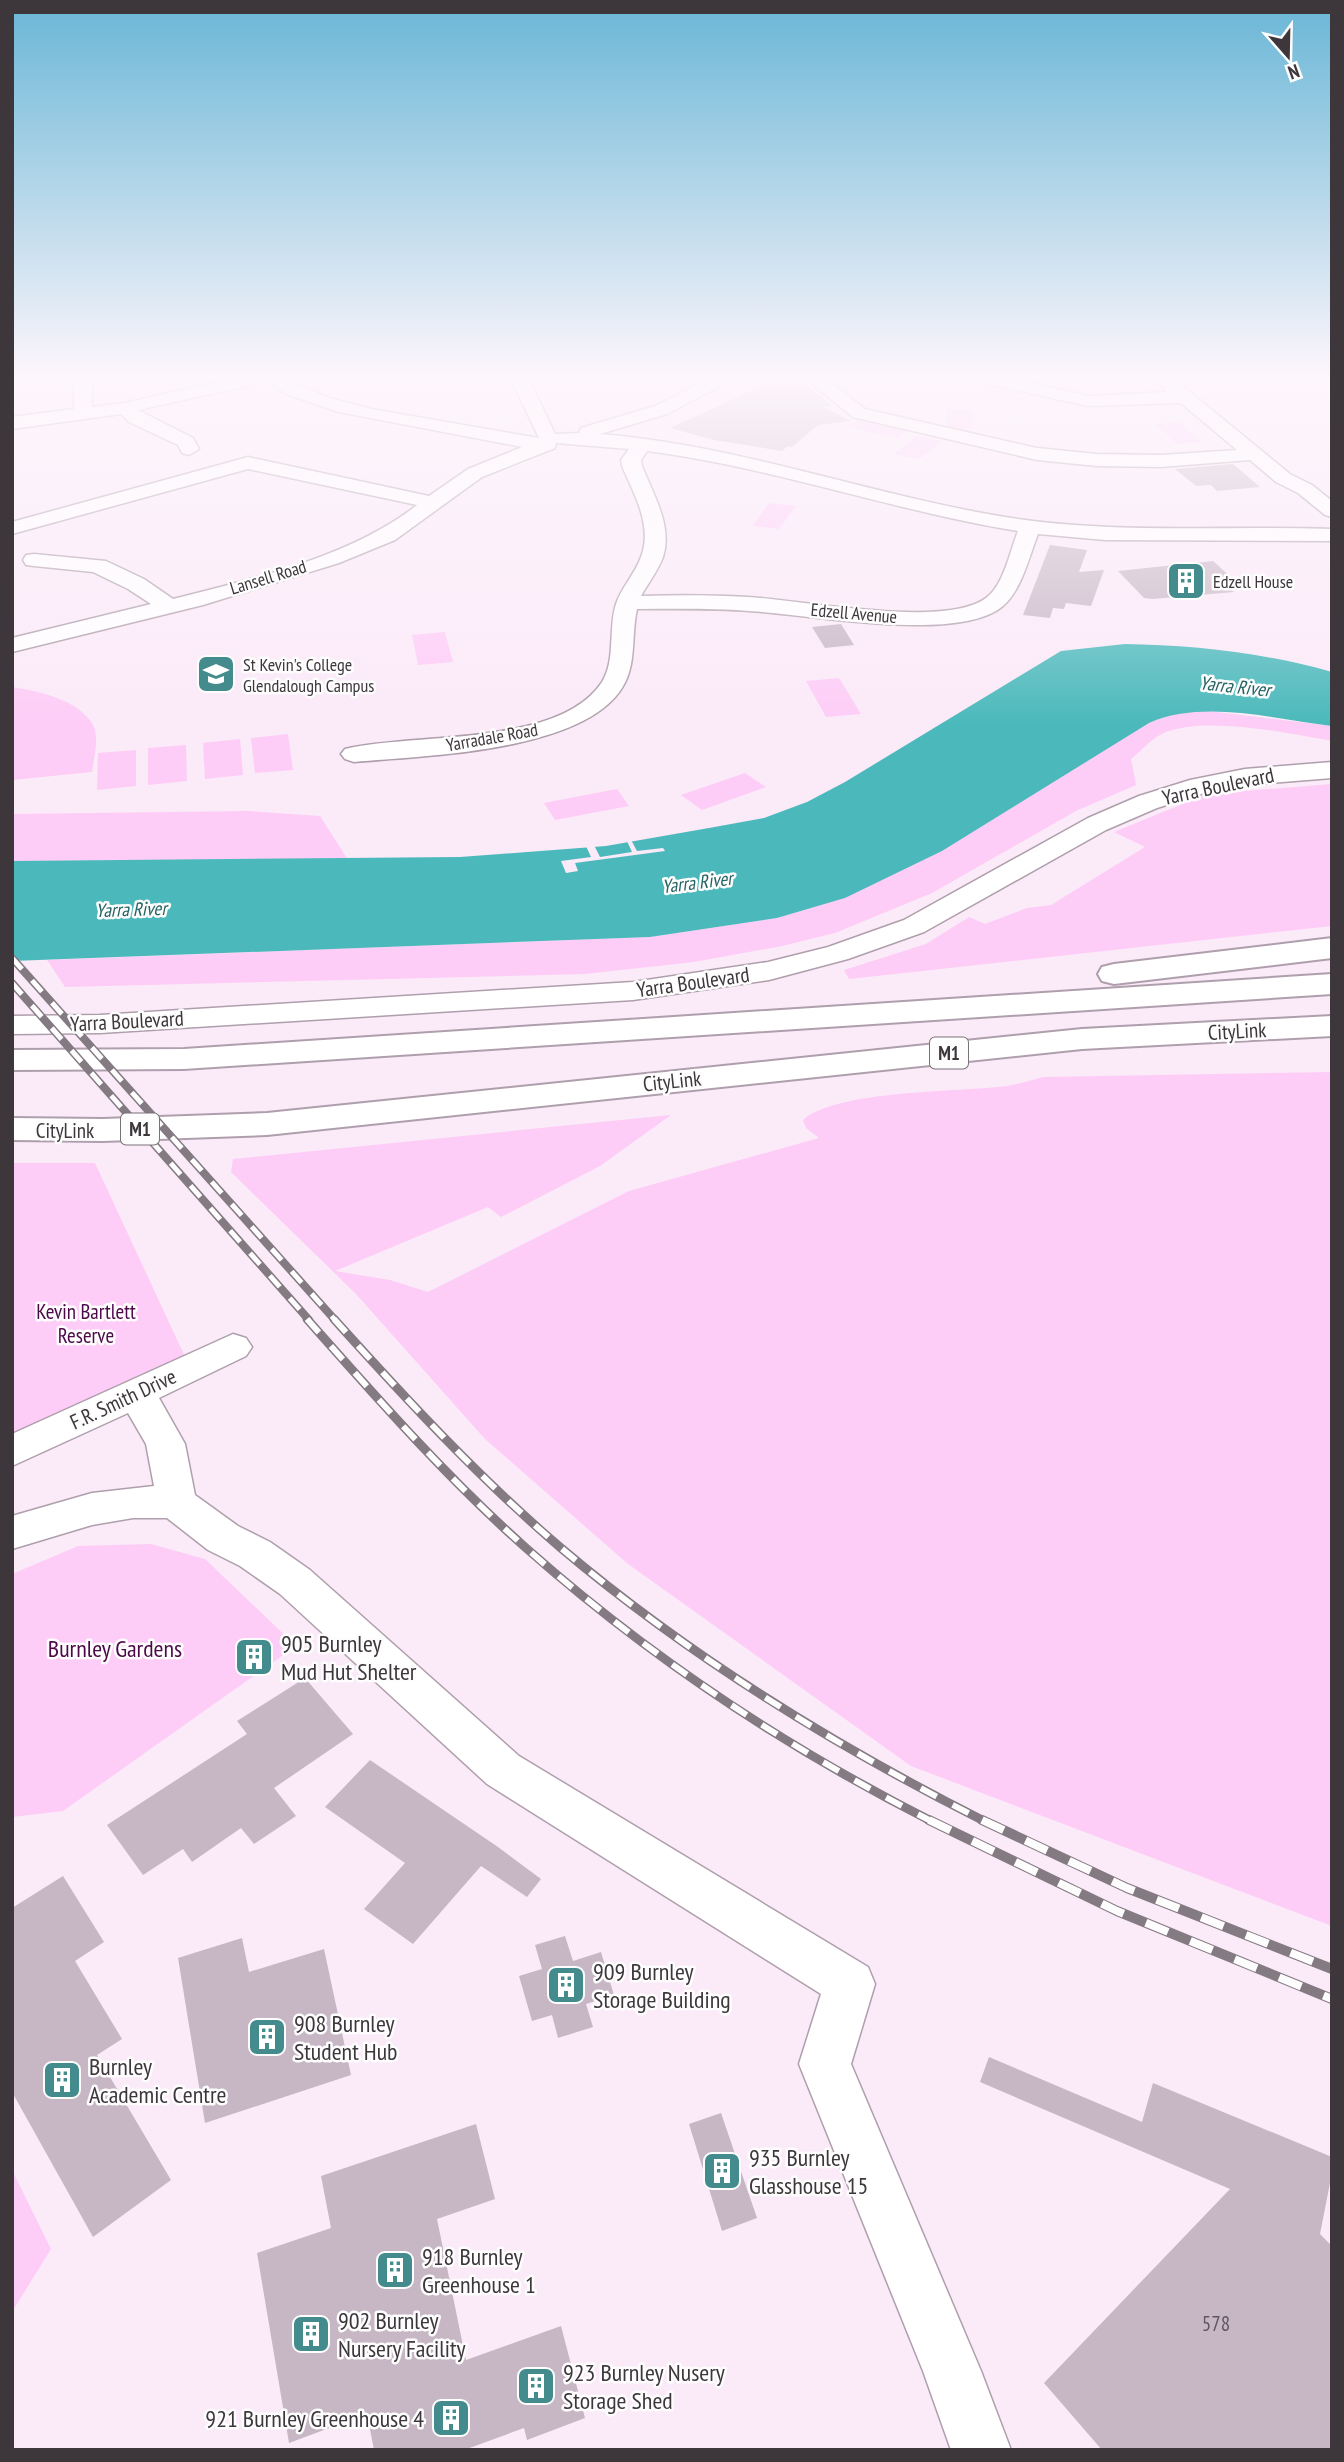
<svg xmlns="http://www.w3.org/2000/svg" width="1344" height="2462" font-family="'PT Sans Narrow',sans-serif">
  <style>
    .green { fill: #fdcdf7 }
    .water { fill: #4bb9bb }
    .pier { fill: #fbeaf8 }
    .building { fill: #c7b7c5 }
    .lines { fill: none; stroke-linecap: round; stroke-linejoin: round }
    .minor-casing { stroke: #af9fac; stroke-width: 3 }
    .highway-casing { stroke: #af9fac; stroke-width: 4 }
    .minor { fill: #fff; fill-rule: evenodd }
    .highway { fill: #fff; fill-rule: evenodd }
    .rail-far2-casing { stroke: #847a82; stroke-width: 8 }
    .rail-far1-casing { stroke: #847a82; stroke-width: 9 }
    .rail-casing { stroke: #847a82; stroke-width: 10 }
    .rail-far2 { stroke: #fdfdfd; stroke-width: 5; stroke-dasharray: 15; stroke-linecap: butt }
    .rail-far1 { stroke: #fdfdfd; stroke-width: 6; stroke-dasharray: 18; stroke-linecap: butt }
    .rail { stroke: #fdfdfd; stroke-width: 8; stroke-dasharray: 24; stroke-linecap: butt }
    .labels { text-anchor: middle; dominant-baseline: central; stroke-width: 5; stroke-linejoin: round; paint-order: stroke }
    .far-street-label { font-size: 18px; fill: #3d373c; stroke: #fdfdfd }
    .far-poi-label { font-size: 18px; fill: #3d373c; stroke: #fdfdfd; text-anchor: start }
    .far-water-label { font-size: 19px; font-style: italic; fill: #256262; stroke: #fdfdfd }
    .shield { fill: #fdfdfd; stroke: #777276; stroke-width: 2 }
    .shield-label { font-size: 19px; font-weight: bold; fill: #3d373c }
    .street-label { font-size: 21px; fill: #3d373c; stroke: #fdfdfd }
    .park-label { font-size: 21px; fill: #4c0849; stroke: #fdfdfd }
    .near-number-label { font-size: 21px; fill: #60575e }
    .near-poi-label { font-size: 24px; fill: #3d373c; stroke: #fdfdfd; text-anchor: start }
    .near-park-label { font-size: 24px; fill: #4c0849; stroke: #fdfdfd }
  </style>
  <rect width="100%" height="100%" fill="#fbeaf8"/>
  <path class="green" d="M947 409 973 410 972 430 947 429Z
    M862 418 910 430 896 438 847 426Z
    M1179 422 1180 423 1202 442 1177 444 1155 424Z
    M917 436 942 441 919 459 894 454Z
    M769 503 796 506 779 529 752 526Z
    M445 632 453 662 418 665 412 635Z
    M839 678 861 714 826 717 806 681Z
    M12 687C38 691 76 699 92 723 100 736 94 757 92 772L12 780Z
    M1200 710 1332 726V741C1287 733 1209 716 1166 732 1153 737 1142 750 1131 759L1136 785 1076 811 932 893 835 933 782 946 694 962 585 974 65 987 47 960 650 937 777 918 845 898 1149 723 1167 715Z
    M288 734 293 770 255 773 251 738Z
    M240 739 243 775 205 779 203 743Z
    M186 745 187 781 148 785V748Z
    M136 750V786L97 790 98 753Z
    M745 773 766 787 702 810 681 795Z
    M1332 784V926L849 979 844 970 926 944 969 917 985 924 1027 908 1051 905 1145 847 1114 832 1207 794Z
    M617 789 629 806 555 820 544 803Z
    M247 811 320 816 348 860 12 861V814Z
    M1332 1072V1926L911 1766 628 1564 485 1439 356 1294 231 1172 233 1159 671 1115 600 1166 501 1217 488 1207 335 1271 390 1280 428 1292 629 1191 819 1138 806 1128 803 1120C836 1090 959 1092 1007 1086 1019 1084 1032 1080 1043 1077Z
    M12 1163H95L187 1361 12 1435Z
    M151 1544 205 1559 296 1646 63 1811 12 1817V1574L78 1546Z
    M12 2170 51 2249 12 2312Z"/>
  <path class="water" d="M1125 644C1193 645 1266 653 1332 672V726C1275 719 1202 699 1149 723L942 851 845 898 777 918 650 937 12 961V861L460 857 606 846 709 828 764 818 807 802 845 782 1061 651Z"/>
  <path class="pier" d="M630 838 637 851 663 848 665 851 575 863 578 871 566 873 561 861 591 857 585 844 593 843 600 857 632 852 626 839Z"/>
  <path class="building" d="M772 385 807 386 831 405 823 407 851 421 818 425 792 447 788 446 782 451 714 440 670 428 762 386Z
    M1233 464 1260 487 1217 491 1211 485 1196 486 1175 469Z
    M1050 545 1087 550 1079 572 1104 570 1091 606 1066 603 1064 609 1053 608 1050 618 1023 615Z
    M1213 561 1242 587 1230 589 1234 592 1153 599 1144 598 1118 571Z
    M841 624 854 645 825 648 812 627Z
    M305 1678 353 1734 274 1788 296 1816 254 1844 241 1828 192 1862 183 1849 143 1875 107 1825 247 1734 237 1721Z
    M370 1760 498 1847 541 1879 527 1897 481 1866 413 1944 364 1909 405 1863 325 1807Z
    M63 1876 104 1942 75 1961 122 2039 97 2055 171 2180 93 2237 12 2092V1908Z
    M565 1936 573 1961 601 1952 614 1995 586 2004 593 2027 558 2038 552 2015 532 2021 519 1976 542 1969 535 1945Z
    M242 1938 249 1972 324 1949 351 2075 205 2123 178 1958Z
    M989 2057 1142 2122 1153 2083 1332 2157V2173L1320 2234 1332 2246V2450H1102L1044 2383 1230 2189 980 2082Z
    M721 2113 757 2218 722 2231 689 2124Z
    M476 2124 495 2199 437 2219 466 2360 561 2326 585 2418 527 2440 524 2428 464 2450H374L367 2414 289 2443 257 2253 331 2228 321 2176Z"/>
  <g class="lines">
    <defs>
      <path id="minor" d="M74 379H92V407L125 403 231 379H286L326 397 371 409 539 438 511 379H529L555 434 579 433 581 428 655 406 710 379H733L667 414 600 434C737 445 864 493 999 516 1109 535 1221 525 1332 529V541L1105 540 1038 534C1029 557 1022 589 1003 606 958 644 807 614 749 611 712 608 674 609 637 609 631 635 637 665 622 688 582 752 423 756 354 762L345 759 341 754 345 749C412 732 559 748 602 682 616 660 608 628 616 604 621 588 635 574 641 557 653 526 634 494 622 466L621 460 629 449 556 443 555 448 482 477 395 540 339 563 203 605 12 652V638L151 604 128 589 93 572 34 566 26 565 23 560 26 555 34 554 106 561 144 579 173 599C253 579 351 557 417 505L248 469 12 534V522L248 457 429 496 468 469 522 447 339 412 289 395 264 380 256 384 138 410 193 438 199 449 189 455 182 453 178 445 129 422 121 414 12 429V417L74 409ZM647 451C773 467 893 511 1018 531 1010 551 1004 585 986 598 944 629 802 600 748 597 713 595 677 595 641 596 648 583 658 571 663 557 673 526 653 494 642 466L641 460Z
        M806 379H826L865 409 1037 448 1097 454 1161 455 1237 450 1181 403 1088 406 983 383 980 379H1014L1088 396 1168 392 1154 379H1174L1290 474 1312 485 1332 501V517L1325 515 1298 493 1276 482 1250 460 1161 467 1097 466 1037 460 853 417Z
        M1332 762V778L1245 785 1204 793 1157 808 1106 830 924 932 848 959 769 980 633 1000 100 1033 12 1034V1016L100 1015 633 982 768 962 828 947 904 920 1088 818 1139 796 1190 780 1245 769Z
        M233 1334 246 1338 252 1347 246 1356 159 1398 185 1444 195 1495 238 1526 270 1542 310 1570 519 1756 868 1967 875 1984 851 2064 981 2371 1011 2450H951L923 2371 799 2064 821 1994 487 1784 280 1594 240 1566 208 1550 167 1518H133L92 1525 12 1549V1516L92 1493 154 1486 146 1444 128 1413 12 1466V1434Z"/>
      <path id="highway" d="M1332 938V958L1114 984 1102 981 1098 974 1102 967 1114 964Z
        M1332 974V994L184 1069 12 1070V1050L184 1049Z
        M1332 1016V1036L1082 1049 267 1135 103 1141 12 1140V1118L103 1119 267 1113 1082 1029Z"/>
    </defs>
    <use href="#minor" class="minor-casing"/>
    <use href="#highway" class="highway-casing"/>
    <use href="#minor" class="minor"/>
    <use href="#highway" class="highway"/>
    <defs>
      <path id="rail-far2" d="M12 958 335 1320
        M12 983 309 1320"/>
      <path id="rail-far1" d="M307 1319C377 1398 447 1478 526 1548 648 1656 787 1748 933 1822
        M334 1319C405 1398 479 1478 561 1548 690 1657 835 1746 986 1822"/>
      <path id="rail" d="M929 1820 1117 1911 1332 1999
        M982 1820 1127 1888 1332 1969"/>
    </defs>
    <use href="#rail-far2" class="rail-far2-casing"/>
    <use href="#rail-far1" class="rail-far1-casing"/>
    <use href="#rail" class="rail-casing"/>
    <use href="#rail-far2" class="rail-far2"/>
    <use href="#rail-far1" class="rail-far1"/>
    <use href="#rail" class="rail"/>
  </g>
  <linearGradient id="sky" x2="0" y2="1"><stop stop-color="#69b6d6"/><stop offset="0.52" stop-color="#fdf6fc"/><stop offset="1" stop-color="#fdf6fc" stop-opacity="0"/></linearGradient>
  <rect width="1344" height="724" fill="url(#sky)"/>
  <defs>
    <symbol id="building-square" viewBox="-11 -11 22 22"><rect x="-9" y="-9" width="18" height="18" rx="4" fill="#438b8c" stroke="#fdfdfd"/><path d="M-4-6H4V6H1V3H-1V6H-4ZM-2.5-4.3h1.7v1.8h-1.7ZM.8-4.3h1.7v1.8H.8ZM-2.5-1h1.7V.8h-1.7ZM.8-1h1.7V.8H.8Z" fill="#fff"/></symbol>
    <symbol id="school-square" viewBox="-11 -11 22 22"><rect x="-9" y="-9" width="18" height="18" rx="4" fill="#438b8c" stroke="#fdfdfd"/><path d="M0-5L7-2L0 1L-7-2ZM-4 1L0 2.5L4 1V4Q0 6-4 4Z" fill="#fff"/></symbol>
  </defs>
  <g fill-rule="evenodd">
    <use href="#building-square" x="1164" y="559" width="44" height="44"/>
    <use href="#school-square" x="194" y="652" width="44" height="44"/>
    <use href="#building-square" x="232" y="1635" width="44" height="44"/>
    <use href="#building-square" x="544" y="1963" width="44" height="44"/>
    <use href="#building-square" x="245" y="2015" width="44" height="44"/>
    <use href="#building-square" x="40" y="2058" width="44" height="44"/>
    <use href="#building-square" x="700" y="2149" width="44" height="44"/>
    <use href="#building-square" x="373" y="2248" width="44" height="44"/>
    <use href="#building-square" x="289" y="2312" width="44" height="44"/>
    <use href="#building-square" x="514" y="2364" width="44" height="44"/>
    <use href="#building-square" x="429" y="2396" width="44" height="44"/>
  </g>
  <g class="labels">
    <g class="far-street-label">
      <text transform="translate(268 577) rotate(-17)">Lansell Road</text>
      <text transform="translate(854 613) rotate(5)">Edzell Avenue</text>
      <text transform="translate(492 737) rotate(-10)">Yarradale Road</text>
    </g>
    <g class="far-poi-label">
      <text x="1213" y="581">Edzell House</text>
      <text x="243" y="664">St Kevin's College<tspan x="243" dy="21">Glendalough Campus</tspan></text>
    </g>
    <g class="far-water-label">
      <text transform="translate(1235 686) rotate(6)">Yarra River</text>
      <text transform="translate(697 882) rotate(-7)">Yarra River</text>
      <text transform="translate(131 909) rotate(-2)">Yarra River</text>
    </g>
    <g class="shield">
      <rect x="930" y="1037.5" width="38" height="31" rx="5"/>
      <rect x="121" y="1113.5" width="38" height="31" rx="5"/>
    </g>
    <g class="shield-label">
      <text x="949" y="1053">M1</text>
      <text x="140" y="1129">M1</text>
    </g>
    <g class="street-label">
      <text transform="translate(1218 786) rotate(-12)">Yarra Boulevard</text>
      <text transform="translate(693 982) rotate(-8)">Yarra Boulevard</text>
      <text transform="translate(127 1021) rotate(-3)">Yarra Boulevard</text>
      <text transform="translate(1237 1031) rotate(-3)">CityLink</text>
      <text transform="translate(672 1081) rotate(-6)">CityLink</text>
      <text x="65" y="1130">CityLink</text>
      <text transform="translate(123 1399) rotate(-25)">F.R. Smith Drive</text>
    </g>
    <g class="park-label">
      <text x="86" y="1311">Kevin Bartlett<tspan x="86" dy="24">Reserve</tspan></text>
    </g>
    <g class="near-number-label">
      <text x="1216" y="2323">578</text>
    </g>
    <g class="near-poi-label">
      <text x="281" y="1643">905 Burnley<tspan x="281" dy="28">Mud Hut Shelter</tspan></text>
      <text x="593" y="1971">909 Burnley<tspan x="593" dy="28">Storage Building</tspan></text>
      <text x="294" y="2023">908 Burnley<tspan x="294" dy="28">Student Hub</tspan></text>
      <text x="89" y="2066">Burnley<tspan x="89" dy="28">Academic Centre</tspan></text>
      <text x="749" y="2157">935 Burnley<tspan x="749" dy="28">Glasshouse 15</tspan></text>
      <text x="422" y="2256">918 Burnley<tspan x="422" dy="28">Greenhouse 1</tspan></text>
      <text x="338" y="2320">902 Burnley<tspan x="338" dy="28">Nursery Facility</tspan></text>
      <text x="563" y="2372">923 Burnley Nusery<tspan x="563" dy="28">Storage Shed</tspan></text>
      <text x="424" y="2418" text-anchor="end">921 Burnley Greenhouse 4</text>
    </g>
    <g class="near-park-label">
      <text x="115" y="1648">Burnley Gardens</text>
    </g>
  </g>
  <rect width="1344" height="2462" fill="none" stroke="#3d373c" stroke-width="28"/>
  <g transform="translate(1288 56) rotate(160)" stroke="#fdfdfd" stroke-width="5" paint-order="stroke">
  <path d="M0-5L12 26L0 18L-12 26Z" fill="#3d373c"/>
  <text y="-10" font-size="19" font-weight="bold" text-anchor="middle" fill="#3d373c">N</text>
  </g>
</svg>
